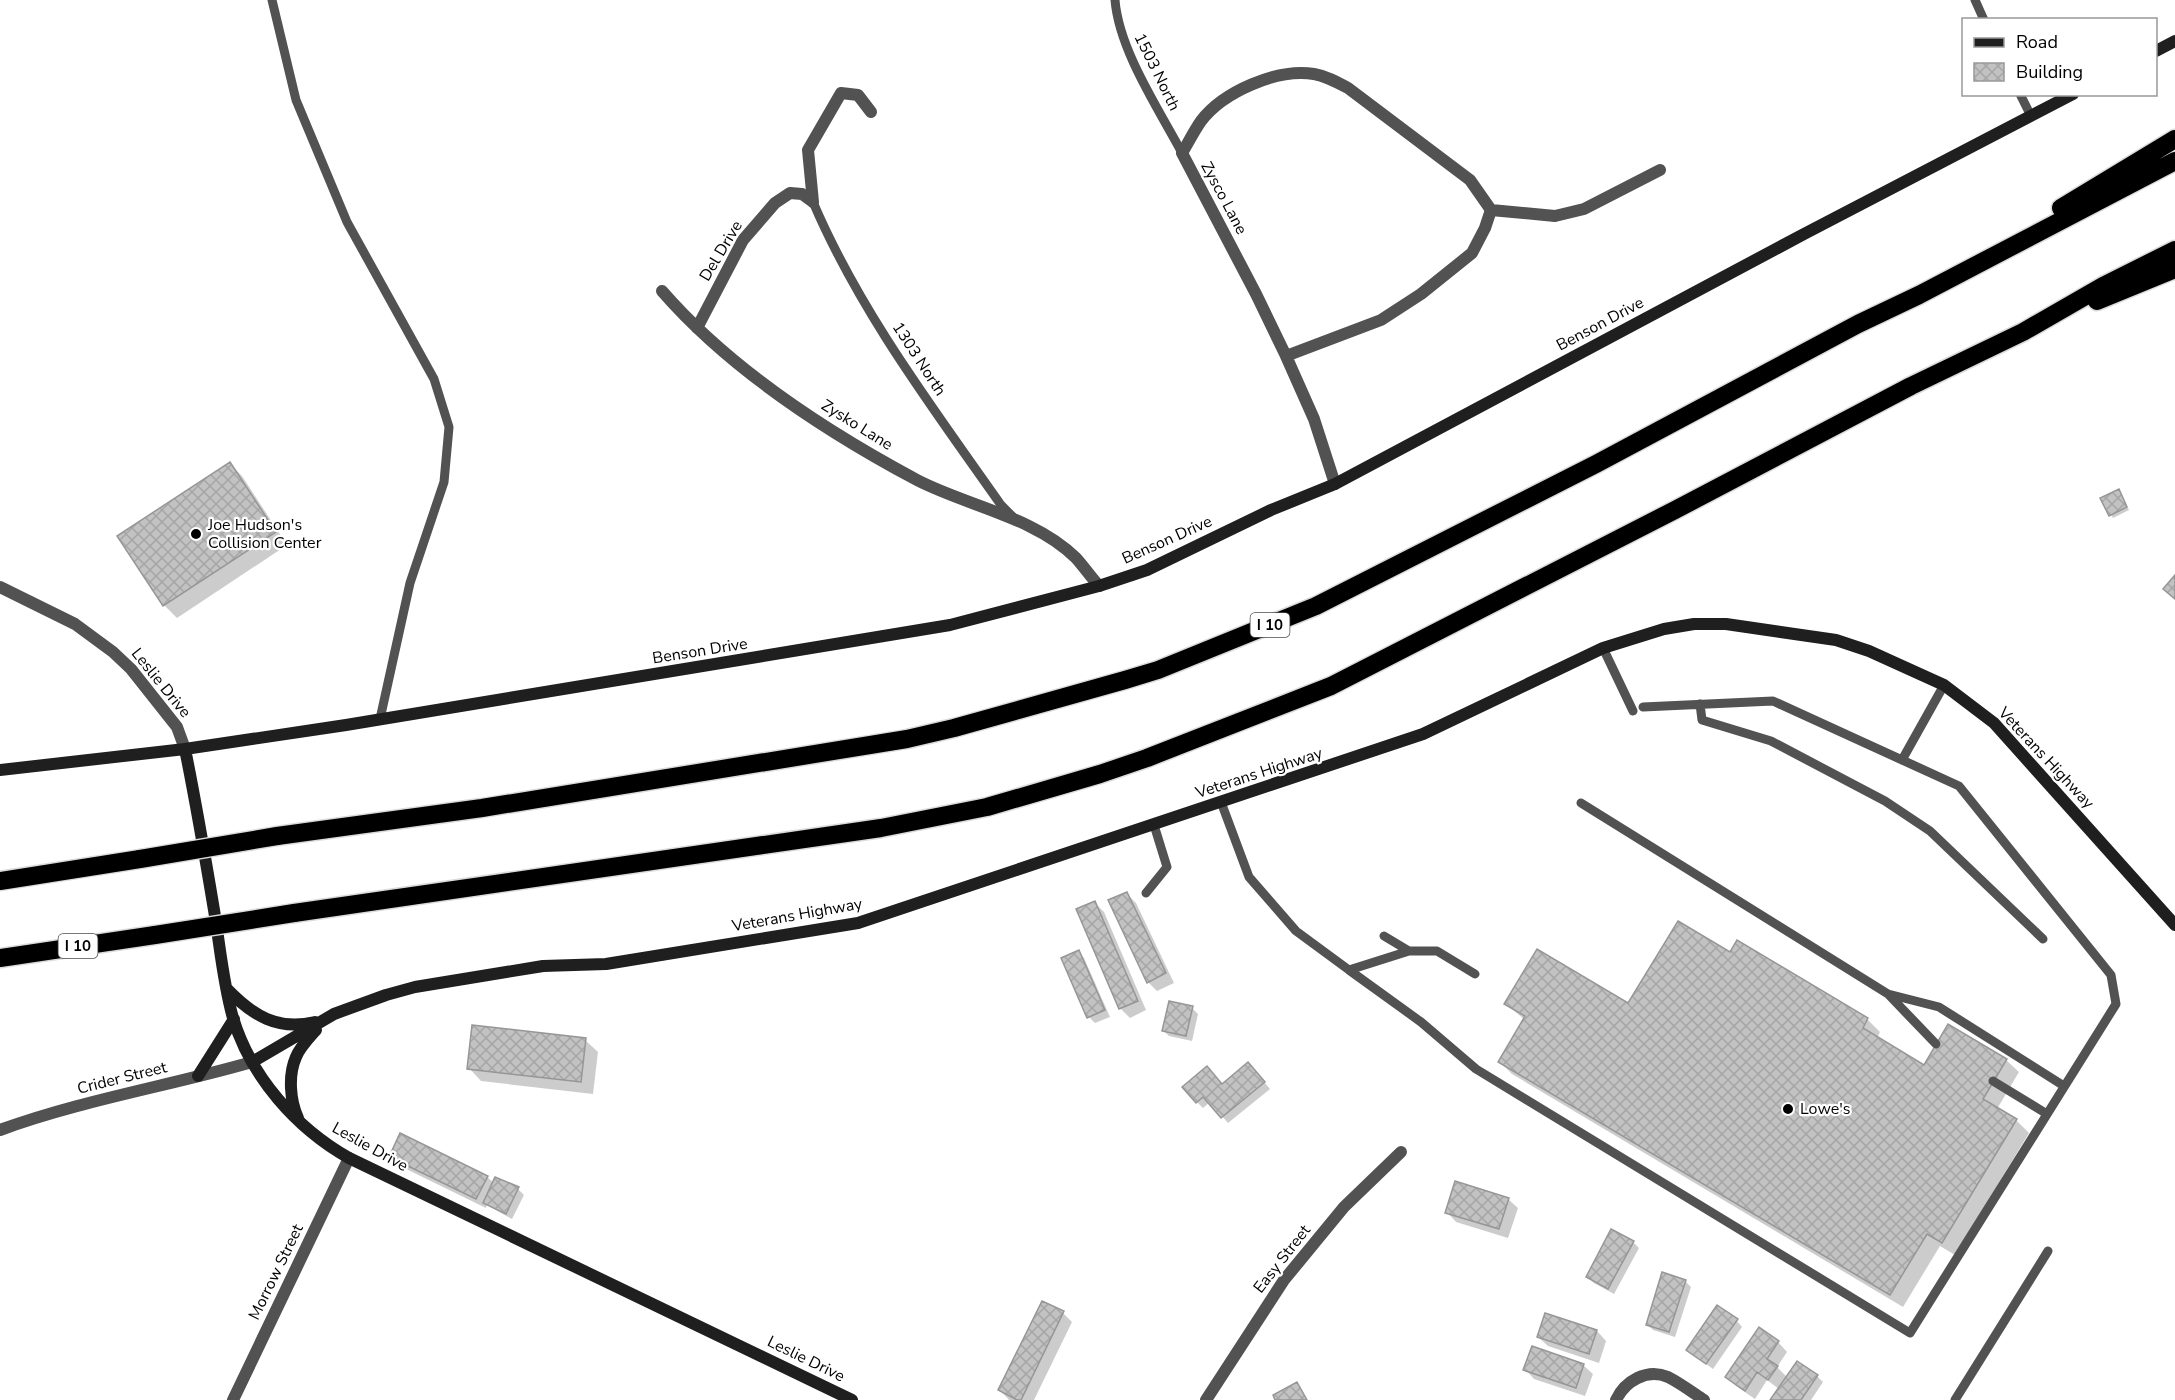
<svg xmlns="http://www.w3.org/2000/svg" width="2175" height="1400" font-family="'Nunito Sans',sans-serif">
  <style>
    .shadow { fill: #0003 }
    .building { fill: url(#building-cross-hatch); stroke: #969696; stroke-width: 1.5 }
    .lines { fill: none; stroke-linecap: round; stroke-linejoin: round }
    .highway-casing { stroke: #dbdbdb; stroke-width: 21 }
    .lane { stroke: #525252; stroke-width: 9 }
    .street { stroke: #525252; stroke-width: 12 }
    .secondary { stroke: #1f1f1f; stroke-width: 12 }
    .highway { stroke: #000; stroke-width: 18 }
    .highway-bridge-casing { stroke: #dbdbdb; stroke-width: 21; stroke-linecap: butt }
    .highway-bridge { stroke: #000; stroke-width: 18 }
    .poi-dot { fill: #000; stroke: #fff; stroke-width: 2 }
    .labels { text-anchor: middle; dominant-baseline: central; stroke-width: 4.5; stroke-linejoin: round; paint-order: stroke }
    .shield { fill: #fff; stroke: #4c4c4c; stroke-width: 1.5 }
    .shield-label { font-size: 15px; font-weight: bold; fill: #000 }
    .street-label { font-size: 16px; fill: #000; stroke: #fff }
    .poi-label { font-size: 16px; fill: #000; stroke: #fff; text-anchor: start }
  </style>
  <defs>
    <pattern id="building-cross-hatch" width="8" height="8" patternUnits="userSpaceOnUse" patternTransform="scale(1.5)"><rect width="8" height="8" fill="#c2c2c2"/><path d="M0 0l8 8M0 8l8-8" fill="none" stroke="#a5a5a5"/></pattern>
  </defs>
  <rect width="100%" height="100%" fill="#fff"/>
  <path class="shadow" d="M230 464 242 476 287 545 177 618 164 605Z
    M2121 494 2129 510 2113 518 2102 499Z
    M1126 893 1136 903 1174 983 1157 991 1148 982Z
    M1095 903 1104 912 1146 1010 1130 1018 1120 1008Z
    M1737 942 1867 1019 1880 1032 1877 1038 1925 1067 2006 1060 2019 1072 1997 1109 2016 1120 2029 1133 1955 1255 1940 1246 1903 1307 1512 1074 1500 1062 1525 1020 1506 1004 1629 1005 1730 954Z
    M1079 952 1084 958 1110 1017 1095 1023 1089 1017 1063 959Z
    M1192 1008 1198 1014 1192 1041 1169 1036 1163 1030Z
    M585 1040 598 1052 593 1094 481 1081 469 1068Z
    M1254 1070 1270 1089 1228 1123 1210 1102 1203 1108 1197 1102 1213 1074 1222 1086Z
    M390 1157 487 1177 494 1183 518 1189 524 1195 512 1219 487 1205 486 1208 400 1166Z
    M1508 1199 1518 1208 1508 1238 1456 1222 1447 1212Z
    M1633 1242 1639 1248 1614 1294 1594 1283 1588 1277Z
    M1685 1281 1691 1287 1675 1337 1653 1330 1647 1324Z
    M1063 1313 1072 1322 1034 1400H1009L1000 1390Z
    M1737 1321 1742 1327 1713 1369 1687 1350Z
    M1759 1329 1778 1342 1787 1352 1777 1367 1787 1377 1817 1376 1823 1382 1811 1400H1772L1779 1389 1767 1380 1755 1399 1736 1386 1727 1377Z
    M1597 1331 1606 1341 1599 1363 1548 1346 1538 1337Z
    M1583 1365 1593 1374 1585 1396 1534 1379 1525 1369Z"/>
  <path class="building" d="M230 462 276 532 163 606 117 536Z
    M2119 489 2127 507 2109 516 2100 498Z
    M2175 575V599L2163 589Z
    M1127 892 1166 973 1147 983 1108 900Z
    M1095 901 1138 1001 1119 1009 1076 909Z
    M1678 921 1730 952 1737 940 1868 1018 1863 1028 1924 1065 1948 1024 2007 1059 1983 1099 2017 1119 1942 1243 1927 1234 1890 1295 1498 1062 1525 1016 1504 1004 1537 949 1628 1003Z
    M1079 950 1105 1010 1087 1018 1061 958Z
    M1169 1001 1193 1006 1186 1036 1162 1031Z
    M472 1025 586 1038 581 1082 467 1069Z
    M1248 1062 1265 1082 1221 1118 1203 1097 1196 1103 1182 1087 1207 1066 1222 1084Z
    M400 1133 488 1176 476 1199 389 1157Z
    M495 1177 519 1187 506 1214 483 1203Z
    M1455 1181 1509 1198 1499 1229 1445 1213Z
    M1611 1229 1634 1241 1608 1289 1586 1277Z
    M1662 1272 1686 1280 1669 1332 1646 1325Z
    M1042 1301 1064 1311 1021 1400H1017L998 1390Z
    M1717 1305 1738 1319 1706 1364 1686 1350Z
    M1545 1313 1597 1330 1589 1354 1537 1337Z
    M1759 1327 1779 1341 1767 1359 1778 1366 1768 1380 1757 1372 1745 1391 1725 1377Z
    M1532 1346 1584 1364 1576 1388 1523 1370Z
    M1797 1361 1818 1375 1801 1400H1770Z
    M1297 1382 1307 1400H1275L1273 1395Z"/>
  <g class="lines">
    <defs>
      <path id="highway" d="M2061 208 2175 139
        M2097 301 2175 269
        M277 836 482 808 907 739 954 728 1125 680 1158 670 1316 606 1596 464 1858 324 1919 295 2175 161
        M0 881 140 859
        M294 913 881 828 987 807 1100 774 1147 758 1331 686 1675 510 1911 386 2023 332 2103 286 2175 250
        M0 958 155 935"/>
    </defs>
    <use href="#highway" class="highway-casing"/>
    <path class="lane" d="M272 0 296 100 347 222 434 379 449 427 444 482 410 583 380 719
      M1115 0C1119 50 1158 108 1182 153
      M1975 0 1984 20
      M2020 94 2031 116
      M813 202C860 312 933 408 1001 505L1014 518
      M1603 648 1633 711
      M1700 704 1702 720 1771 741 1885 801 1930 831 2043 939
      M1902 760 1944 685
      M1221 802 1249 877 1296 931 1349 970
      M1581 803 1888 994 1939 1007 2064 1086
      M1146 893 1167 867 1154 825
      M1384 936 1409 951
      M1475 974 1437 951H1409L1349 970 1421 1022 1476 1069 1910 1333 2116 1004 2111 975 1959 786 1773 701 1643 707
      M1888 994 1936 1044
      M1993 1081 2047 1114
      M1955 1400 2048 1251"/>
    <path class="street" d="M813 202 808 150 841 93 858 95 871 112
      M1491 210 1555 216 1584 209 1660 170
      M662 291C729 368 827 432 917 480 967 506 1035 517 1076 558 1084 567 1091 577 1099 586
      M697 328 743 240 775 203 790 193 802 194 813 202
      M1286 356 1381 320 1421 294 1472 253 1485 228 1491 210
      M1335 484 1314 419 1286 356 1256 294 1182 153C1188 143 1194 131 1201 121 1223 92 1277 68 1314 74 1326 76 1337 82 1348 88L1470 180 1491 210
      M0 587 75 624 113 652 131 669 177 727 185 749
      M0 1130C82 1100 169 1086 252 1062
      M233 1400 349 1158
      M1206 1400 1284 1280 1344 1207 1401 1152
      M1616 1400C1625 1381 1647 1368 1668 1377 1680 1383 1692 1392 1704 1400"/>
    <path class="secondary" d="M2156 51 2175 41
      M185 749C196 803 205 856 214 910 220 946 223 983 233 1018 251 1077 296 1128 349 1158L852 1400
      M0 770 185 749 346 725 950 625 1099 586 1147 570 1271 510 1335 484 1804 234 2073 94
      M227 989C253 1016 278 1031 315 1022
      M252 1062 334 1014 386 995 415 987 543 966 606 964 858 923 1423 734 1603 648 1664 629 1694 624H1726L1836 640 1869 651 1944 685 1994 723 2175 925
      M198 1076 234 1019
      M298 1118C290 1101 288 1075 296 1057 300 1047 309 1038 316 1030"/>
    <use href="#highway" class="highway"/>
    <defs>
      <path id="highway-bridge" d="M140 859 277 836
        M155 935 294 913"/>
    </defs>
    <use href="#highway-bridge" class="highway-bridge-casing"/>
    <use href="#highway-bridge" class="highway-bridge"/>
  </g>
  <g class="poi-dot">
    <circle cx="196" cy="534" r="6"/>
    <circle cx="1788" cy="1109" r="6"/>
  </g>
  <g class="labels">
    <g class="shield">
      <rect x="1250.5" y="613" width="39" height="24" rx="4.5"/>
      <rect x="58.5" y="934" width="39" height="24" rx="4.5"/>
    </g>
    <g class="shield-label">
      <text x="1270" y="625">I 10</text>
      <text x="78" y="946">I 10</text>
    </g>
    <g class="street-label">
      <text transform="translate(1157 72) rotate(64)">1503 North</text>
      <text transform="translate(1224 198) rotate(62)">Zysco Lane</text>
      <text transform="translate(721 251) rotate(-59)">Del Drive</text>
      <text transform="translate(1600 324) rotate(-28)">Benson Drive</text>
      <text transform="translate(919 359) rotate(57)">1303 North</text>
      <text transform="translate(857 425) rotate(32)">Zysko Lane</text>
      <text transform="translate(1167 540) rotate(-24)">Benson Drive</text>
      <text transform="translate(700 651) rotate(-9)">Benson Drive</text>
      <text transform="translate(161 683) rotate(51)">Leslie Drive</text>
      <text transform="translate(2046 758) rotate(47)">Veterans Highway</text>
      <text transform="translate(1259 773) rotate(-18)">Veterans Highway</text>
      <text transform="translate(797 915) rotate(-10)">Veterans Highway</text>
      <text transform="translate(122 1078) rotate(-14)">Crider Street</text>
      <text transform="translate(370 1147) rotate(29)">Leslie Drive</text>
      <text transform="translate(1282 1259) rotate(-52)">Easy Street</text>
      <text transform="translate(276 1272) rotate(-64)">Morrow Street</text>
      <text transform="translate(806 1359) rotate(26)">Leslie Drive</text>
    </g>
    <g class="poi-label">
      <text x="208" y="525">Joe Hudson's<tspan x="208" dy="18">Collision Center</tspan></text>
      <text x="1800" y="1109">Lowe's</text>
    </g>
  </g>
  <rect x="1962" y="18" width="195" height="78" fill="#ffffff" stroke="#999999" stroke-width="1.5"/>
  <rect x="1974" y="38" width="30" height="9" fill="#1f1f1f" stroke="#999999" stroke-width="1.5"/>
  <text x="2016" y="48" font-size="18" fill="#000000">Road</text>
  <rect x="1974" y="63" width="30" height="18" fill="url(#building-cross-hatch)" stroke="#999999" stroke-width="1.5"/>
  <text x="2016" y="78" font-size="18" fill="#000000">Building</text>
</svg>
